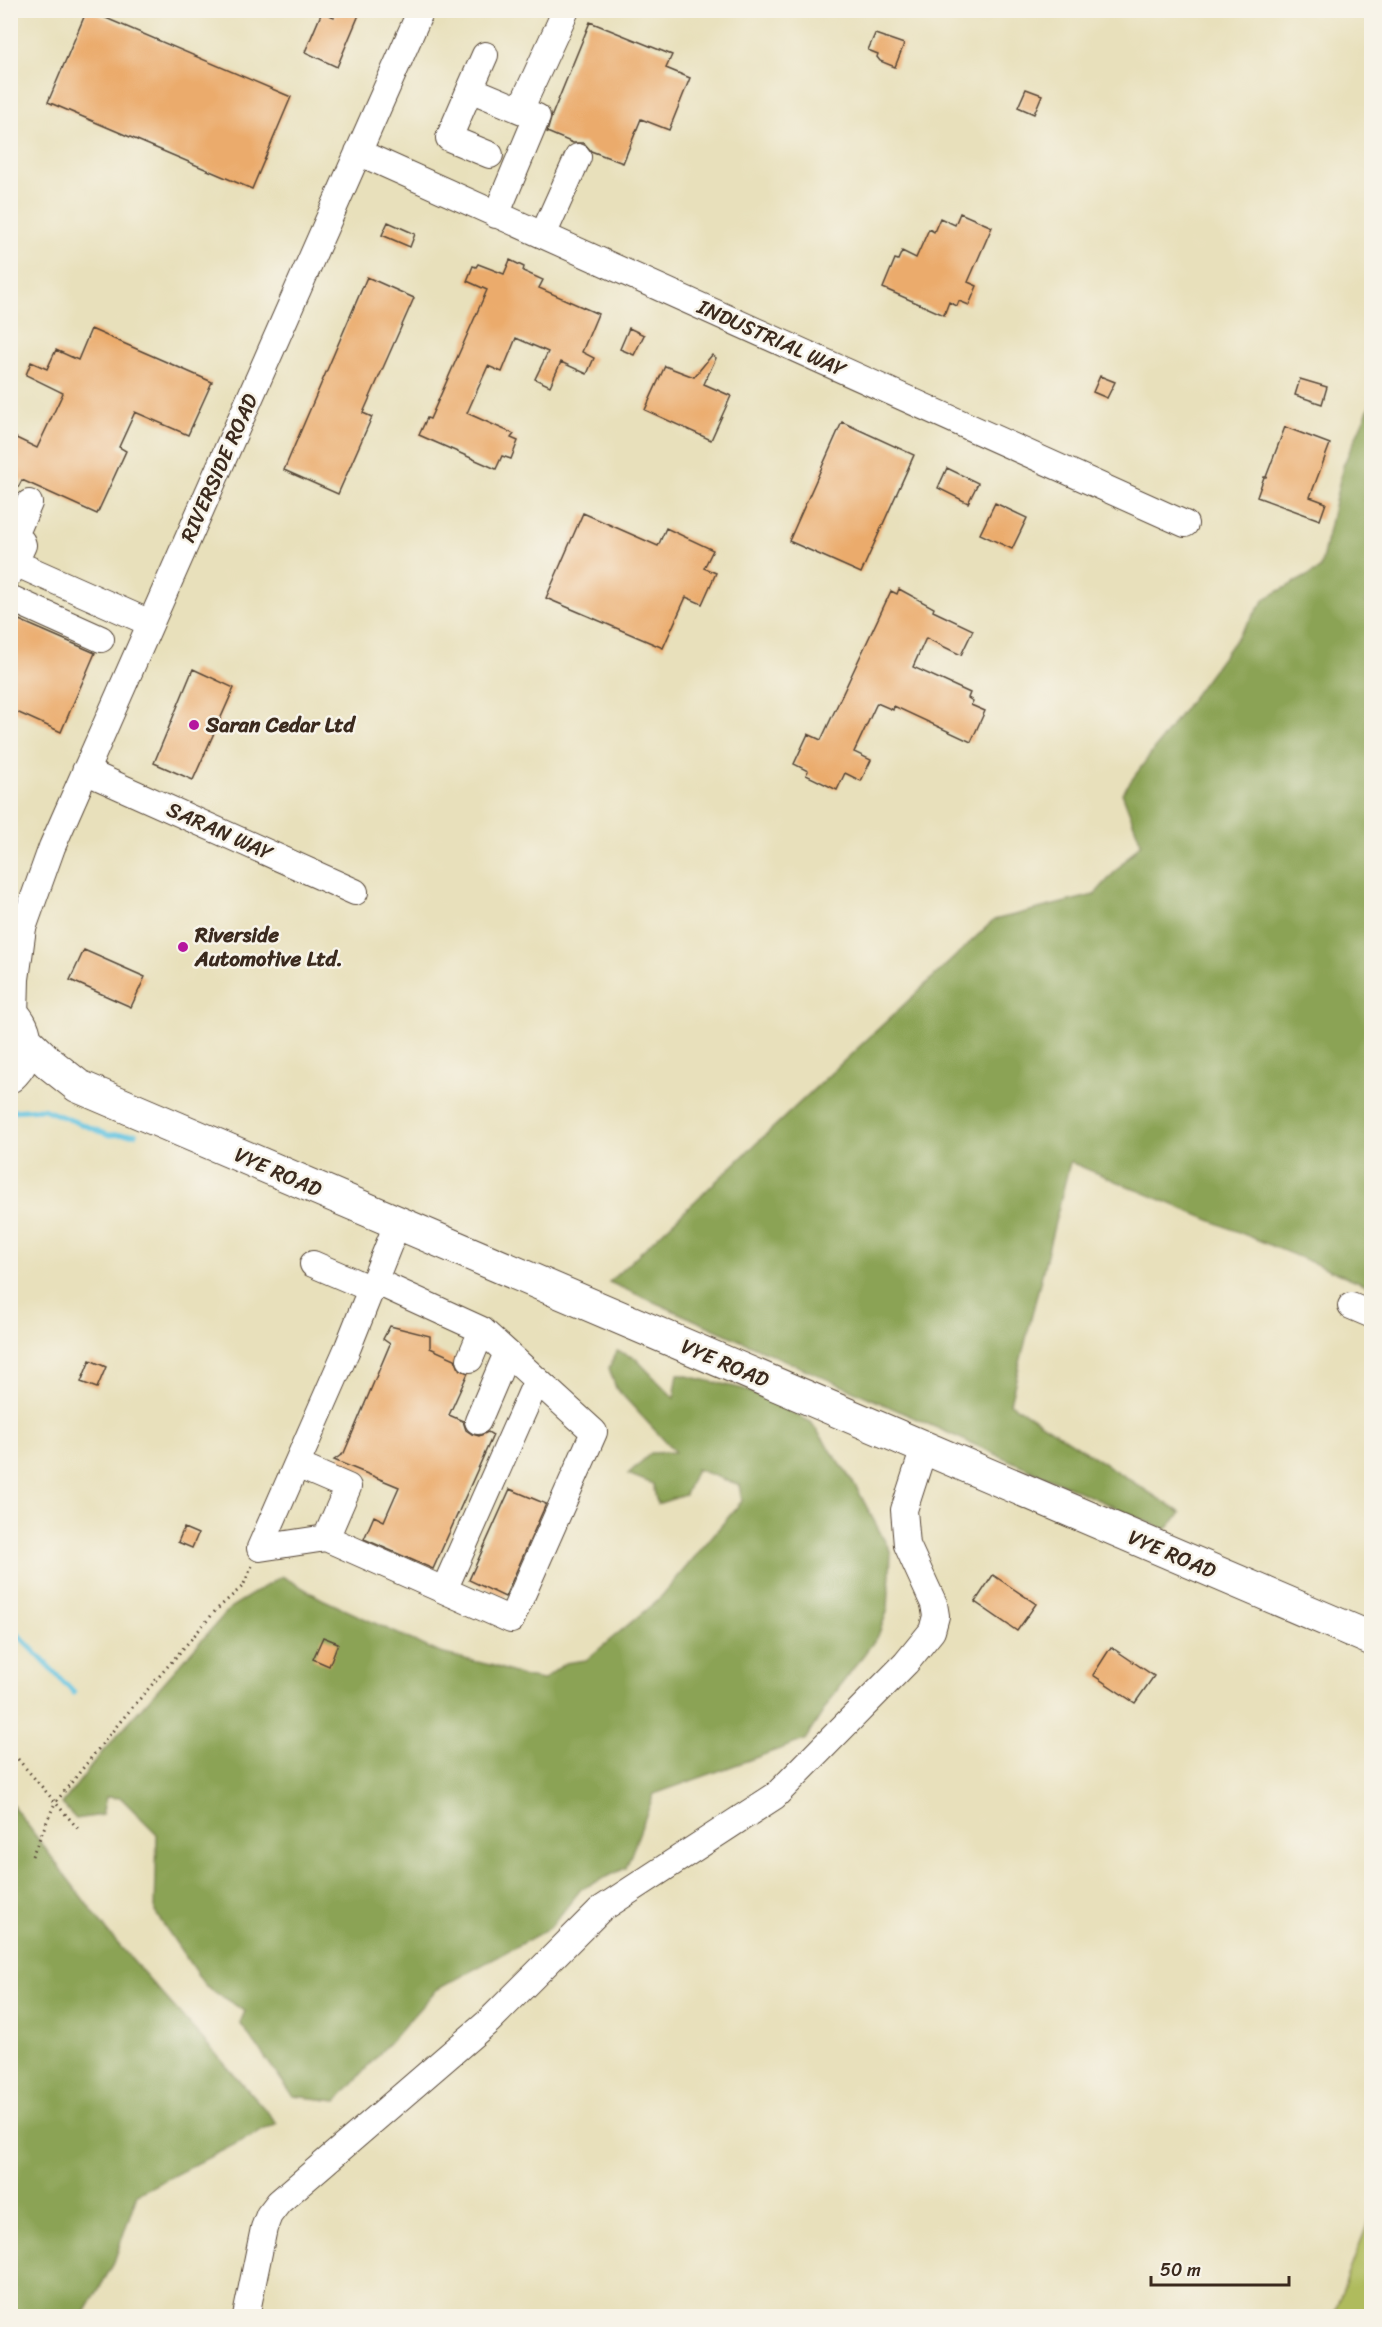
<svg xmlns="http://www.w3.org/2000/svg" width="1382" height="2327" font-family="Sriracha,sans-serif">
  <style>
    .green { fill: #afbb5d; stroke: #75723e; stroke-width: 1.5 }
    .forest { fill: #8ba354; stroke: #636639; stroke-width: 1.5 }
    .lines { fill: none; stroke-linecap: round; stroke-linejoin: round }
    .stream { stroke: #64c5e2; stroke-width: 5 }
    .building { fill: #ebab6c }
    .minor-casing { stroke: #554536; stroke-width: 28 }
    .major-casing { stroke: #554536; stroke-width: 35 }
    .path { stroke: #554536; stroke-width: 3; stroke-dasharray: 1.5 4.5; stroke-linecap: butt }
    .minor { stroke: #fff; stroke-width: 26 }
    .major { stroke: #fff; stroke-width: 33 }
    .poi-dot { fill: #b5179e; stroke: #f7f3e8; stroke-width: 2 }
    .labels { text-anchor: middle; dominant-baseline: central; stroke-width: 5; stroke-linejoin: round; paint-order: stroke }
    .street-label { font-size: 21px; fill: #3b2a1e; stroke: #f7f3e8 }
    .poi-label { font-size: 21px; font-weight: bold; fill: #3b2a1e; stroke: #f7f3e8; text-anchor: start }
  </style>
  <rect width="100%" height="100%" fill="#f7f3e8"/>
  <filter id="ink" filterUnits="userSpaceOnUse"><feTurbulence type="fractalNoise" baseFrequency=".0167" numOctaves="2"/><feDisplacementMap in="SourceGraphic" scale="12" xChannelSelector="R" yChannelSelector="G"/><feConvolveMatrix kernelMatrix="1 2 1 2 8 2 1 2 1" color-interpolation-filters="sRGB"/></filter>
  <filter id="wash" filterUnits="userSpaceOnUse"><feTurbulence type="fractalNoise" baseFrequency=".008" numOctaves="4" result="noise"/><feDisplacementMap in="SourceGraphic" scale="24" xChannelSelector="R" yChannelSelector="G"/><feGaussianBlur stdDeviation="1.35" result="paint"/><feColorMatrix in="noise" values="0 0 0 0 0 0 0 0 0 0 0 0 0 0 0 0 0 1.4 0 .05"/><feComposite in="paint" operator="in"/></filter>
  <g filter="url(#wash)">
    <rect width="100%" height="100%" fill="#e8e0bb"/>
    <path class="green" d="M1371 2214V2316H1333Z"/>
    <path class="forest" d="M1371 403 1372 585 1365 602 1372 605 1371 1287 1070 1162 1010 1403 1181 1513 1166 1530 609 1282 994 920 1094 895 1141 843 1122 793 1266 598 1320 569 1343 466Z
      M617 1351 635 1358 674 1398 678 1374 744 1389 811 1422 855 1485 891 1553 888 1609 878 1636 837 1690 805 1740 654 1794 626 1868 581 1889 550 1928 436 1990 337 2101 293 2096 240 2023 245 2011 206 1987 155 1912 157 1834 121 1798 106 1797 102 1815 76 1819 62 1804 103 1751 231 1607 282 1576 322 1599 440 1653 494 1666 525 1677 543 1680 565 1663 586 1660 660 1598 742 1501 739 1485 696 1469 685 1495 657 1504 653 1484 628 1474 651 1453 675 1452 616 1388 609 1368Z
      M11 1803 110 1935 277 2123 137 2194 113 2265 83 2316H11Z"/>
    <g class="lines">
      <path class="stream" d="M10 1111 43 1109 109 1135 136 1134
        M10 1626 74 1693"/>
    </g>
    <g id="blocks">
      <path class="building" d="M87 10 291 97 252 189 48 102Z
        M337 10H361L337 67 305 52 322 12 334 17Z
        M590 22 672 55 666 68 690 78 669 130 641 119 623 163 591 151 584 143H573L547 132 552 115Z
        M875 34 904 44 895 67 880 61 877 57 878 54 868 50Z
        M1026 89 1042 95 1034 114 1018 107Z
        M960 213 992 227 968 282 977 286 969 305 959 301 957 306 949 302 944 315 883 288 895 259 898 260 902 251 916 258 929 229 934 232 940 218 955 225Z
        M388 222 415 234 410 247 382 235Z
        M510 260 524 267 523 271 543 280 539 288 598 314 582 352 594 358 587 374 561 362 550 386 535 379 548 352 516 338 502 372 488 366 467 413 514 434 511 438 518 441 511 459 502 456 496 469 419 435 427 418 430 419 487 290 467 281 473 266 476 267 478 264 504 274Z
        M367 277 414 298 363 413 372 417 338 494 284 470Z
        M629 328 644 335 634 355 620 349Z
        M91 329 212 382 188 435 135 412 119 447 126 451 97 514 22 480 10 503V435L37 448 63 393 26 375 31 362 47 369 56 350 78 360Z
        M712 355 716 358 704 384 731 396 711 440 645 410 665 366 694 377Z
        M1100 376 1115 382 1107 398 1093 392Z
        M1300 379 1327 387 1322 404 1295 395Z
        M842 422 914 455 861 573 789 541Z
        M1285 427 1330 444 1310 497 1326 503 1320 520 1257 497 1264 477H1266Z
        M947 468 978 483 968 503 938 488Z
        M995 503 1027 518 1012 549 980 534Z
        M583 513 658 546 666 528 713 550 704 568 716 573 702 604 686 597 663 648 546 598Z
        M899 589 934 608 933 611 973 630 961 655 926 638 913 667 970 693 968 698 973 701 971 705 985 711 971 742 894 706 893 710 877 703 854 752 871 760 861 781 845 773 837 790 806 775 808 771 794 764 808 734 821 740 891 591 897 594Z
        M10 616 95 653 61 732 10 709Z
        M193 669 234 688 193 780 154 763Z
        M84 950 145 977 131 1007 70 980Z
        M390 1326 430 1336V1348L455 1359 459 1369 468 1373 449 1415 463 1421 466 1430 472 1434 479 1436 488 1432 493 1435 433 1569 364 1539 374 1516 384 1521 399 1487 334 1460 344 1453 390 1344 383 1339Z
        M90 1360 106 1367 97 1388 81 1382Z
        M510 1489 546 1504 505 1597 469 1580Z
        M184 1528 198 1534 192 1548 178 1542Z
        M993 1575 1036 1604 1017 1631 975 1602Z
        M323 1637 338 1643 329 1666 313 1659Z
        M1111 1647 1154 1676 1135 1703 1093 1675Z"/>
    </g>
  </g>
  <g filter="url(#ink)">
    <use href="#blocks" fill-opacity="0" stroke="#554536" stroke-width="1.5"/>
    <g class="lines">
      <defs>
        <path id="minor" d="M485 55 470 89 537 117 496 215
          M470 89 449 138 490 155
          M520 110 566 10
          M358 152 1185 524
          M543 235 578 157
          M10 537 22 542 23 545 10 573
          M14 538 29 503
          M15 563 150 623
          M10 598 101 639
          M85 771 355 892
          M15 1016 16 979 23 928 52 847 421 10
          M313 1264 371 1289
          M1351 1306 1372 1315
          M470 1359 482 1330
          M478 1421 507 1353
          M297 1465 348 1487 326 1538
          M260 1548 326 1538 511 1620 594 1432 482 1330 375 1281
          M260 1548 348 1347 397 1224
          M444 1590 537 1380
          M246 2316 264 2228 269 2215 279 2202 488 2022 600 1910 775 1796 906 1663 932 1631 936 1616 934 1604 907 1545 904 1510 924 1448"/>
        <path id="major" d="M10 1012C31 1029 29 1059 10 1076
          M25 1040 49 1063 78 1086 1372 1639"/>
      </defs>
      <use href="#minor" class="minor-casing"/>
      <use href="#major" class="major-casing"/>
      <path class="path" d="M10 1750 80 1831
        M32 1856 55 1803 119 1723 217 1609 243 1586 252 1566"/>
      <use href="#minor" class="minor"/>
      <use href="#major" class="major"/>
    </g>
  </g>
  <g class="poi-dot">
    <circle cx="194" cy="725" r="6"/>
    <circle cx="183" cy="947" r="6"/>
  </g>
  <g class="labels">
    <g class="street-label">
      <text transform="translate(772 338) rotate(24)">INDUSTRIAL WAY</text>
      <text transform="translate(219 468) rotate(-66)">RIVERSIDE ROAD</text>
      <text transform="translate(220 831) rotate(24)">SARAN WAY</text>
      <text transform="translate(278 1172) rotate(24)">VYE ROAD</text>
      <text transform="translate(725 1363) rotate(23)">VYE ROAD</text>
      <text transform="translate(1172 1554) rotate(23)">VYE ROAD</text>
    </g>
    <g class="poi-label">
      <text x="206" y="725">Saran Cedar Ltd</text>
      <text x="195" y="935">Riverside<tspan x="195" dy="24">Automotive Ltd.</tspan></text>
    </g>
  </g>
  <rect width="1382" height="2327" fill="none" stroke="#f7f3e8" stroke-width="36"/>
  <path d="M1151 2276v9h138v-9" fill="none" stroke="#3b2a1e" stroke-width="3"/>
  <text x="1160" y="2276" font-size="18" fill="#3b2a1e" stroke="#f7f3e8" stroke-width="4.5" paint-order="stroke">50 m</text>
</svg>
